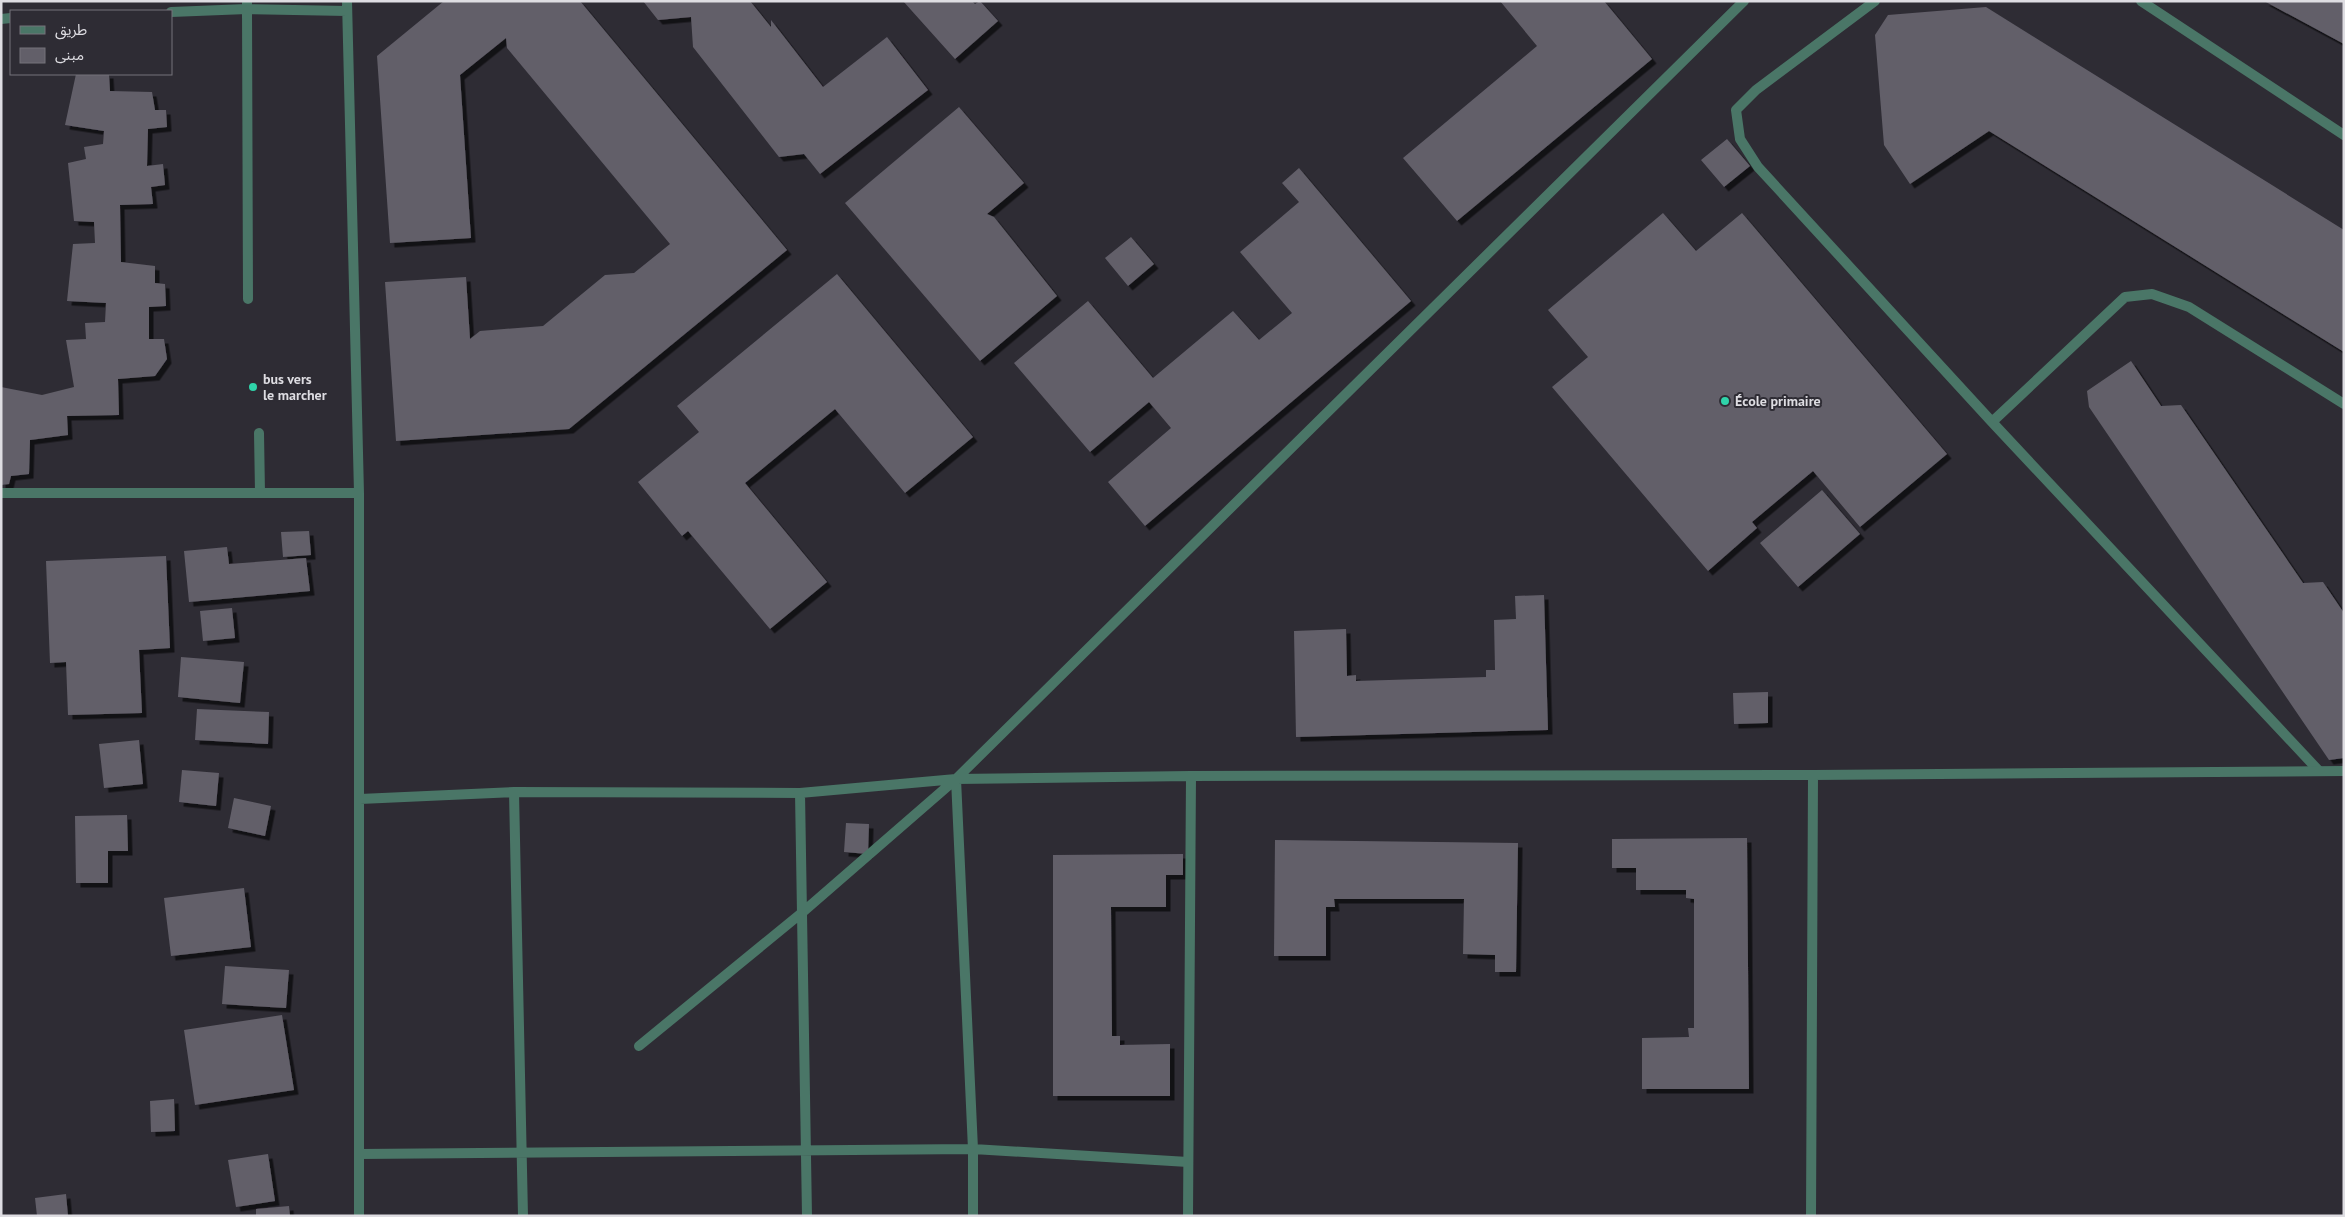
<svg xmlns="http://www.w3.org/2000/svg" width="2345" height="1217" font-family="'PT Sans','Noto Sans Arabic',sans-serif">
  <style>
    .building { fill: #625f69; filter: url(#shadow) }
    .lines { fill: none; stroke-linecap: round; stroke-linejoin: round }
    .lane { stroke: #4a7667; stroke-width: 10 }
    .street { stroke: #4a7667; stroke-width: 10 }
    .poi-dot { fill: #2fd4aa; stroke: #2e2c34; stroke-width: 2 }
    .labels { text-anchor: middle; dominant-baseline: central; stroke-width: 4; stroke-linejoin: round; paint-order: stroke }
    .poi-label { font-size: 14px; font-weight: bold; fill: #dedde2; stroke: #2e2c34; text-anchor: start }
  </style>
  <defs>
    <filter id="shadow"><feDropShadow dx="4.5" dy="4.5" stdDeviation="0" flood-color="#0009"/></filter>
  </defs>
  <rect width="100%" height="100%" fill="#2e2c34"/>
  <path class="building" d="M444 1H580L787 250 569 429 396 441 385 282 466 277 470 339 480 331 543 326 605 275 634 273 670 244 507 48 506 38 460 75 471 238 390 243 377 56Z
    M643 1H750L771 27V20L823 87 887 37 928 90 820 174 804 154 779 157 693 47 691 17 658 20Z
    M903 1H972L975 4 980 1 998 21 955 59Z
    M1500 1H1604L1652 59 1457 221 1403 158 1537 46Z
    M2264 1H2344V44Z
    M1986 7 2344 230V352L1989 131 1910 184 1884 145 1875 35 1888 15Z
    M76 74H109L110 91 152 92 155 110H166L167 127 148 129 147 166 163 164 165 185 151 187 153 204 120 205 121 262 155 266V283L165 284 166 306 149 307V339H164L167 359 155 376 118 379 119 415 67 416 68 435 30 440 29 474 11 476 9 484 1 485V387L42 395 74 387 66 340 86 339 85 323 105 322 106 303 67 301 73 244 95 243 94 222 74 221 68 163 86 159 84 147 103 144 104 131 65 125Z
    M959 107 1024 183 987 214 994 217 1057 296 980 361 845 203Z
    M1727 139 1750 166 1724 187 1701 160Z
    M1299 168 1411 301 1145 526 1108 482 1171 428 1149 402 1090 452 1014 363 1088 301 1153 378 1233 311 1259 340 1292 313 1240 252 1299 202 1282 183Z
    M1663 213 1696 251 1742 213 1947 454 1860 527 1813 471 1752 522 1757 528 1708 571 1552 387 1588 357 1548 310Z
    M1131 237 1154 264 1128 286 1105 258Z
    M837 274 973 437 905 493 835 409 745 483 827 582 770 629 688 531 682 536 638 482 699 432 677 406Z
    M2131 361 2161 406 2181 405 2303 583 2323 582 2344 613V758L2329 760 2089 407 2087 391Z
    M1822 490 1860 534 1798 587 1760 543Z
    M309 531 311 555 283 557 281 532Z
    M227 547 229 564 306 558 310 591 189 602 184 551Z
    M166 556 170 648 139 650 142 713 68 715 66 662 50 663 46 561Z
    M1544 595 1548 730 1296 737 1294 631 1346 629 1347 676 1356 675V681L1486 677V670H1495L1494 620 1516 619 1515 596Z
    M232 608 235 638 203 641 200 611Z
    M181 657 244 662 240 703 178 697Z
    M1768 692V723L1734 724 1733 693Z
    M197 709 269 712 268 744 195 740Z
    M139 740 143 784 104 788 99 744Z
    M182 770 219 773 216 806 179 802Z
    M234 798 271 806 265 836 228 828Z
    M127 815 128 851H108V883H76L75 816Z
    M846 823 869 824 868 854 844 852Z
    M1747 838 1749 1089H1642V1038L1689 1037 1688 1028H1694V899L1686 898V890H1636V868H1612V839Z
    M1275 840 1518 843 1516 972H1495V955L1463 954 1464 899H1334L1335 907H1326V956H1274Z
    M1183 854V875H1166V907H1111L1112 1036H1120V1045L1170 1044V1096H1053V855Z
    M244 888 251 947 171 956 164 898Z
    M225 966 289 970 286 1008 222 1004Z
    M282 1015 294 1090 195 1105 184 1030Z
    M174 1099 175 1131 151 1132 150 1101Z
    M268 1154 275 1201 236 1207 228 1160Z
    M66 1194 68 1216H37L35 1198Z
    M289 1206 290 1216H256V1209Z"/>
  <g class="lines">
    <path class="lane" d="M1875 1 1756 90 1736 110 1740 139 1758 167 1992 422 2319 771
      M2141 1 2344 135
      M1992 422 2125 297 2152 294 2189 307 2344 404"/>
    <path class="street" d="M347 1 359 493V1216
      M171 12 247 9V1
      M1 19 11 18
      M248 299 247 9 347 11
      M259 433 260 493
      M1 493H359
      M956 779 973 1149V1216
      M514 792 523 1216
      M800 793 807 1216
      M360 799 514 792 800 793 956 779 1191 776 1813 775
      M639 1046 804 911 956 779 1744 1
      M360 1154 973 1149 1188 1162
      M1188 1216 1191 776
      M1811 1216 1813 775 2344 771"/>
  </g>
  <g class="poi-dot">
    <circle cx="253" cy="387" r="5"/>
    <circle cx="1725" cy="401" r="5"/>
  </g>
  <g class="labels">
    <g class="poi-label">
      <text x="263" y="379">bus vers<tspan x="263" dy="16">le marcher</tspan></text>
      <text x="1735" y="401">École primaire</text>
    </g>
  </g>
  <rect width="2345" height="1217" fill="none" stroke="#dedde2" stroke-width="5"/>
  <rect x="10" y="10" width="162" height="65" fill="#2e2c34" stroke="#74737a"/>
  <rect x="20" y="26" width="25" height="8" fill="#4a7667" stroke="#74737a"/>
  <text x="55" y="35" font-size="15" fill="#dedde2">طريق</text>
  <rect x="20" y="48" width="25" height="15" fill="#625f69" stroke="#74737a"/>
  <text x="55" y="60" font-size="15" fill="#dedde2">مبنى</text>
</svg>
